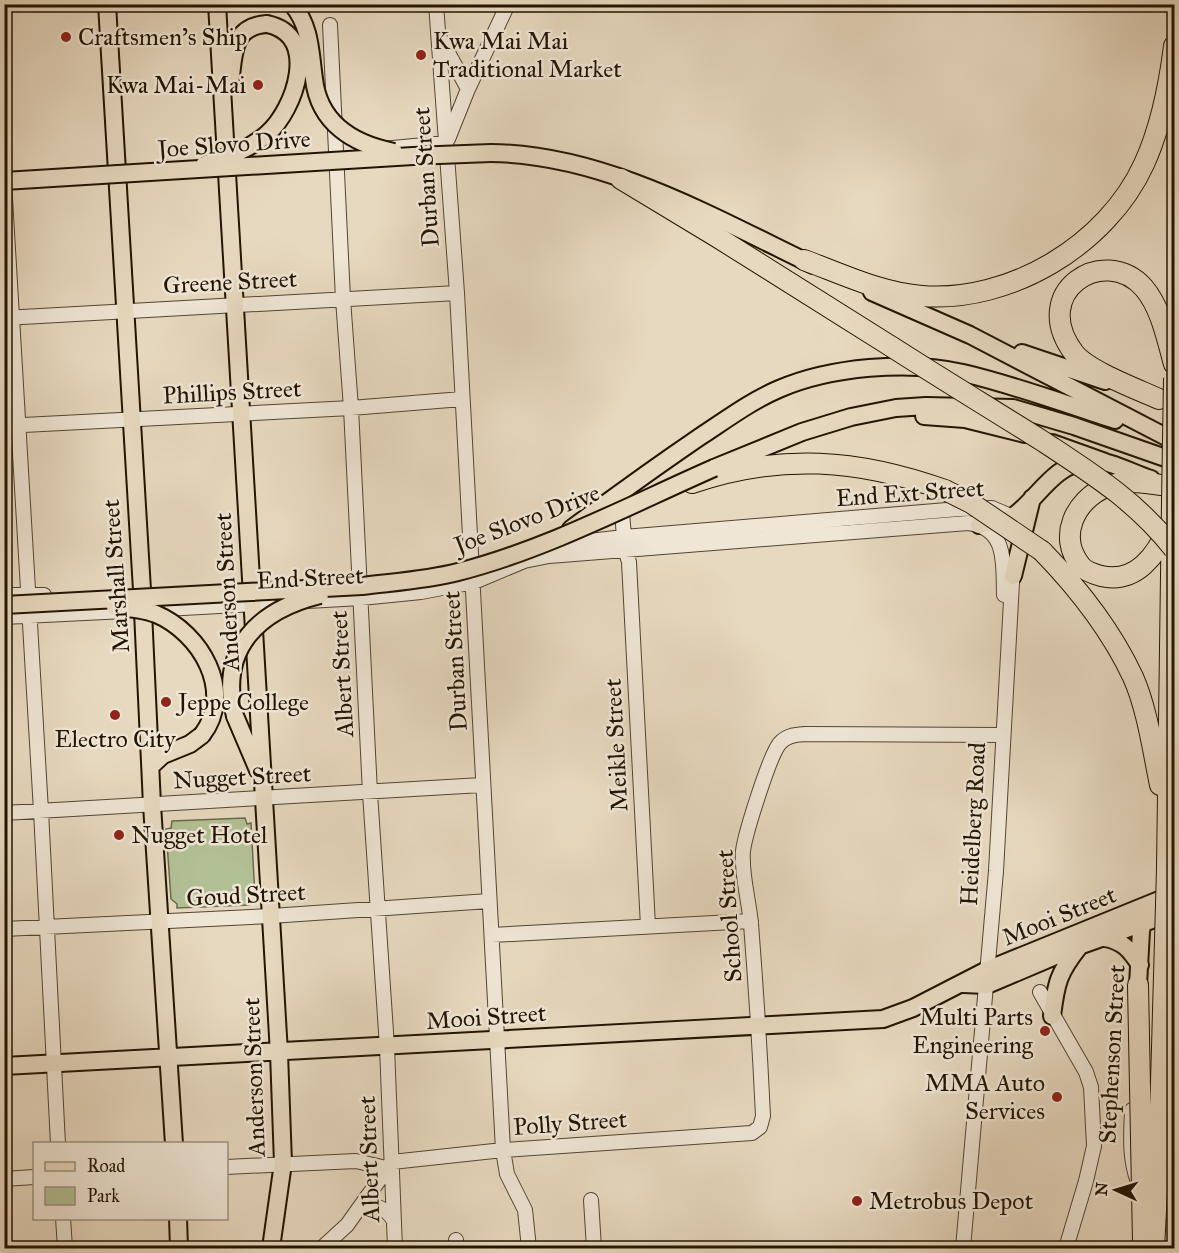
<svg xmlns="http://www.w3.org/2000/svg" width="1179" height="1253" font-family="'IM FELL Great Primer',serif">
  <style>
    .green { fill: #b2c095; stroke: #6a6a4b; stroke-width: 1.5 }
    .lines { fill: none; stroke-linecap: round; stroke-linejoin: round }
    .minor-casing { stroke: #534531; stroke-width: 16 }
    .major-casing { stroke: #221401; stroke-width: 20 }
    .highway-casing { stroke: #221401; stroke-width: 22 }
    .minor { stroke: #efe6d6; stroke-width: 14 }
    .major { stroke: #e7d9c0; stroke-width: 16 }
    .highway { stroke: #e7d9c0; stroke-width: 20 }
    .major-bridge-casing { stroke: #221401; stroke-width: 20; stroke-linecap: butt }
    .highway-bridge-casing { stroke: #221401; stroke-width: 22; stroke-linecap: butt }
    .major-bridge { stroke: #e7d9c0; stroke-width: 16 }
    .highway-bridge { stroke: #e7d9c0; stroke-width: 20 }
    .poi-dot { fill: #8f2418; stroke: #efe6d6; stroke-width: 2 }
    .labels { text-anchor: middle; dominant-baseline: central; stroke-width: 5; stroke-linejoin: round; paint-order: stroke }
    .poi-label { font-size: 24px; fill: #221401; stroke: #efe6d6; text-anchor: start }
    .street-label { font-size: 24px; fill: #221401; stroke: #efe6d6 }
  </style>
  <rect width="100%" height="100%" fill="#e7d9c0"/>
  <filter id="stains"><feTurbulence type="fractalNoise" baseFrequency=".00333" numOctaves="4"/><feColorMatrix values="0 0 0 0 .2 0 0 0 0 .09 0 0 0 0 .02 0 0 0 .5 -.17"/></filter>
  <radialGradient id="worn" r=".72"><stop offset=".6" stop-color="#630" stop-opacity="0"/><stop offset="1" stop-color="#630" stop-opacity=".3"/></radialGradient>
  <path class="green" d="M245 818 247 824 251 823 255 896H251L249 905 177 908V904L171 899 166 829 171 828 172 821Z"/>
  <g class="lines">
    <defs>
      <path id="minor" d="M436 4 457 293 503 1150 507 1174 525 1210 529 1248
        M330 25 343 299 351 408 370 793 387 1047 395 1248
        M440 38 468 89
        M448 139 468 89 508 4
        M382 149 446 143
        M4 181 41 811 58 1144
        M4 318 457 293
        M4 426 351 408 462 399
        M621 500 625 549 629 562 648 926
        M546 546 624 537 959 509 992 508 1013 517V522
        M4 595H44
        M147 610 361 598 421 592 474 582 524 561 549 556 968 523C1008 528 1003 564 1004 595
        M4 617 125 611
        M4 813 482 785
        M4 929 271 916 489 901
        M492 935 751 921
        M1040 992 1086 1072 1091 1087 1094 1146 1086 1181 1066 1248
        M1132 1110C1131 1135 1129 1158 1138 1182
        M226 1167 356 1161 386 1168
        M4 1179 34 1177
        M591 1200 594 1248
        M361 1206C376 1205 386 1207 394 1221
        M63 1218 65 1248
        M1156 1218 1169 1239
        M456 1240 457 1248
        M322 1248 347 1225 392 1162 503 1150 752 1133 760 1127 763 1116C760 1052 756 988 751 924 749 900 741 874 743 851 745 834 770 754 780 743 787 735 796 735 805 734L1002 735
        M963 1248 996 871 1013 565"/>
      <path id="major" d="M107 4 142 590 152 805 174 1144
        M217 4 279 1053 283 1163 271 1248
        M230 84C234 56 231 26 267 24
        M491 153C604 154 713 217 813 265
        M872 292 970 335 1174 441
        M1022 353 1105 381
        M924 416 965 419 1025 434
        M1052 443 1105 462
        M714 468 802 432 851 417 896 408 926 406 1013 408 1074 426 1174 461
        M979 525C989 522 1006 521 1015 515 1039 497 1054 464 1088 461 1109 459 1131 473 1151 479
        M571 529C614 497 657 466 701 436 727 419 751 401 779 389 830 367 908 360 963 373 1015 385 1065 404 1115 420
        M1013 576 1032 498
        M235 716 258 770
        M151 766 163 755 190 744 202 735
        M1105 938C1123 941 1130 950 1140 965
        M963 984 987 985 1079 946 1174 912
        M1138 985 1141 931 1145 914
        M1052 1016C1056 984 1058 973 1079 947
        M4 1066 883 1019 913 1008 987 970 1174 894
        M178 1218 179 1248"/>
      <path id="highway" d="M621 179 717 237 892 347
        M804 260C842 274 881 293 922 296 1010 303 1107 245 1144 164 1161 127 1169 86 1174 46
        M1159 399C1137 389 1088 371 1074 353 1028 292 1104 243 1144 288 1161 308 1167 339 1174 364
        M692 483C781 453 858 459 945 490
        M1168 527C1157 555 1136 584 1101 576 1094 574 1085 571 1081 566 1057 537 1075 500 1106 487 1127 478 1153 484 1174 487
        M1042 551C1078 588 1111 630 1133 677 1147 708 1153 751 1160 785
        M1167 868 1172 502
        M1138 985 1140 1087"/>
    </defs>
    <use href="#minor" class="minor-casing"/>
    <use href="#major" class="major-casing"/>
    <use href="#highway" class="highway-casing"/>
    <use href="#minor" class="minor"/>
    <use href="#major" class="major"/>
    <use href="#highway" class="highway"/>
    <defs>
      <path id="major-bridge" d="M292 4C311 27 310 51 314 79 319 123 353 144 394 152
        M204 165C226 157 249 150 267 134 295 110 321 35 267 24
        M4 181 413 156 491 153
        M4 605 362 586C394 582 427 580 458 572 545 550 632 504 714 468
        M115 607C129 608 143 609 156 614 201 633 235 692 202 735
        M235 716C218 648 259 610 320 595"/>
      <path id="highway-bridge" d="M892 347C942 379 993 410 1044 442 1094 475 1136 501 1174 549
        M945 490 971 503 1042 551
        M1172 502 1174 378
        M1140 1087 1143 1243
        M1154 1248 1159 1155 1167 868"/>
    </defs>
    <use href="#major-bridge" class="major-bridge-casing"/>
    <use href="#highway-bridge" class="highway-bridge-casing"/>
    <use href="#major-bridge" class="major-bridge"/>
    <use href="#highway-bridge" class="highway-bridge"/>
  </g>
  <g class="poi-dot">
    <circle cx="66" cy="37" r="6"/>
    <circle cx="421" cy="55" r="6"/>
    <circle cx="258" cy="85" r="6"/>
    <circle cx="166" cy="702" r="6"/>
    <circle cx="115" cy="715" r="6"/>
    <circle cx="119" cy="835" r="6"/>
    <circle cx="1045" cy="1031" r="6"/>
    <circle cx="1057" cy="1097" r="6"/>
    <circle cx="857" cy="1201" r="6"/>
  </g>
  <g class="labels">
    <g class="poi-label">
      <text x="78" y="37">Craftsmen's Ship</text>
      <text x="433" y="41">Kwa Mai Mai<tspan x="433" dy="28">Traditional Market</tspan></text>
      <text x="246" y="85" text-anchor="end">Kwa Mai-Mai</text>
      <text x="178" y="702">Jeppe College</text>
      <text x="115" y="739" text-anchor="middle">Electro City</text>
      <text x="131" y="835">Nugget Hotel</text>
      <text x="1033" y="1017" text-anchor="end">Multi Parts<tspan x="1033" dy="28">Engineering</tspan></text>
      <text x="1045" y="1083" text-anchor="end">MMA Auto<tspan x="1045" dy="28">Services</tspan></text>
      <text x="869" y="1201">Metrobus Depot</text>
    </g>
    <g class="street-label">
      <text transform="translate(234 144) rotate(-4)">Joe Slovo Drive</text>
      <text transform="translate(426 177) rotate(-94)">Durban Street</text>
      <text transform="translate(230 282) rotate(-3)">Greene Street</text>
      <text transform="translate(232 392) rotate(-3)">Phillips Street</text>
      <text transform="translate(910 493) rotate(-4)">End Ext Street</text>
      <text transform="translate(527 519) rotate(-21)">Joe Slovo Drive</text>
      <text transform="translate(116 576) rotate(-94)">Marshall Street</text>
      <text transform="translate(310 578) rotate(-3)">End Street</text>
      <text transform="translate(227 592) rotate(-93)">Anderson Street</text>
      <text transform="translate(455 661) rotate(-93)">Durban Street</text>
      <text transform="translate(342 674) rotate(-93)">Albert Street</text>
      <text transform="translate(616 745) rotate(-93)">Meikle Street</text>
      <text transform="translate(242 777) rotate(-3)">Nugget Street</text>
      <text transform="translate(973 824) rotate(-87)">Heidelberg Road</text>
      <text transform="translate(246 895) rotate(-3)">Goud Street</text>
      <text transform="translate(729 916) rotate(-94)">School Street</text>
      <text transform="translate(1059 916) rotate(-22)">Mooi Street</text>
      <text transform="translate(486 1017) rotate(-4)">Mooi Street</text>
      <text transform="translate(1112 1054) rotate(-87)">Stephenson Street</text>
      <text transform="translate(254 1077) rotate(-92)">Anderson Street</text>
      <text transform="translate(570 1123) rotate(-4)">Polly Street</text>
      <text transform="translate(369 1159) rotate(-92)">Albert Street</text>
    </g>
  </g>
  <rect width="1179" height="1253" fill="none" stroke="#e7d9c0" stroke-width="24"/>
  <rect x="6" y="6" width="1167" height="1241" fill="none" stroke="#221401" stroke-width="3"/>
  <rect x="12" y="12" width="1155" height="1229" fill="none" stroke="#221401" stroke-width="1.5"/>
  <rect x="33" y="1142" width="195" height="78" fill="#efe6d6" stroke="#9d9281" stroke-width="1.5"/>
  <rect x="45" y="1162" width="30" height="9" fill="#e7d9c0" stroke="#9d9281" stroke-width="1.5"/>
  <text x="87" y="1172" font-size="18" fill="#221401">Road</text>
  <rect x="45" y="1187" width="30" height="18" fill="#b2c095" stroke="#9d9281" stroke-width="1.5"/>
  <text x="87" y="1202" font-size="18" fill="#221401">Park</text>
  <g transform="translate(1116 1190) rotate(274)" stroke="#efe6d6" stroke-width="4.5" paint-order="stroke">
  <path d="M0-4.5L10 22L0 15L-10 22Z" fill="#221401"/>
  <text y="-9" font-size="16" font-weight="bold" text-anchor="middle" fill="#221401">N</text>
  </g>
  <rect width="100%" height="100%" filter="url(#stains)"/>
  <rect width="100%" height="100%" fill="url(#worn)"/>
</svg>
